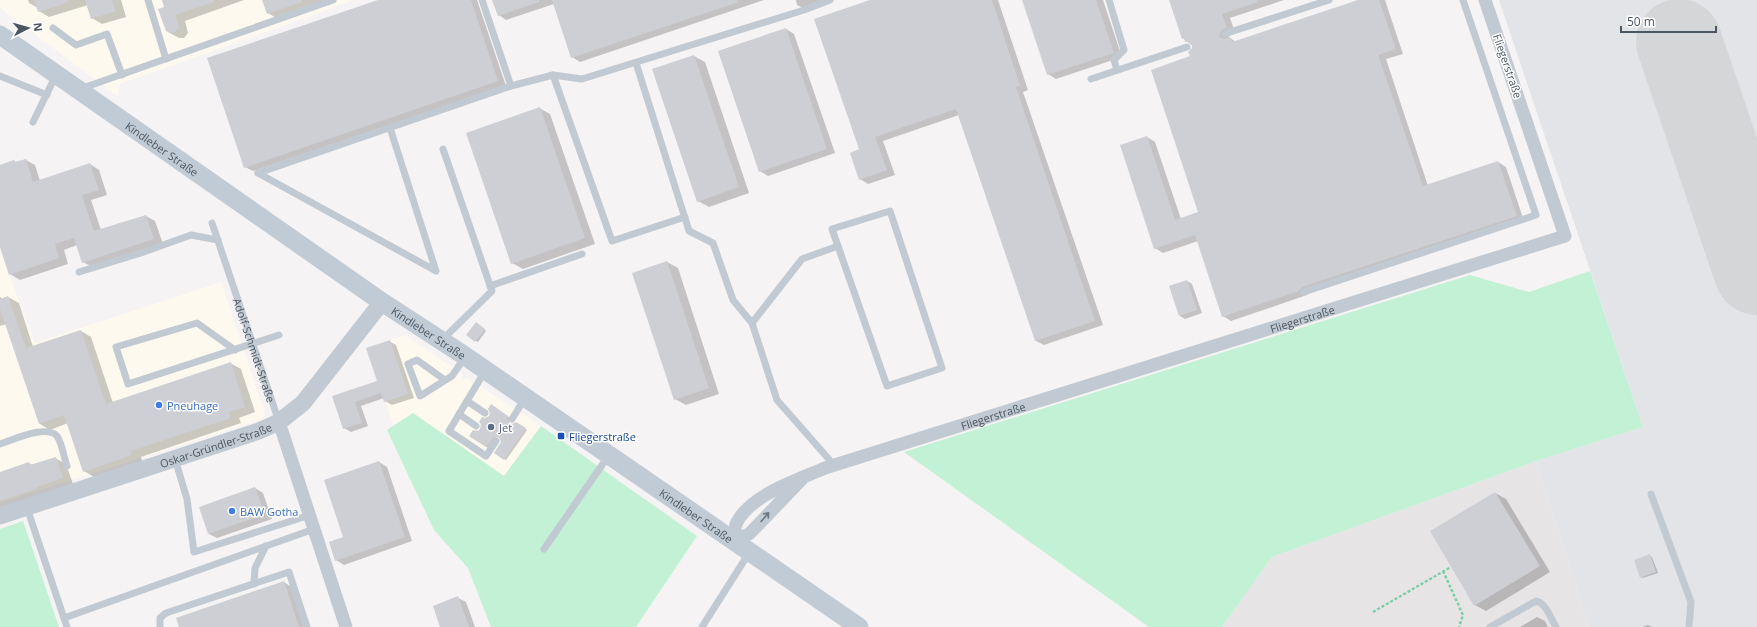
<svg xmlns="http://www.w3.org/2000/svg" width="1757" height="627" font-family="'Open Sans',sans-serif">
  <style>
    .commercial { fill: #fdf9ef }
    .education { fill: #e6e4e5 }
    .airport { fill: #e2e4e7 }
    .green { fill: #c3f1d5 }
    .shadow { fill: #0003 }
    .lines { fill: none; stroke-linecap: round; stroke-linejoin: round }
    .runway { stroke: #d5d6d8; stroke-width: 86 }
    .building { fill: #cdcfd5 }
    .path { stroke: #7ad0a6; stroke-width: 2.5; stroke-dasharray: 3 2; stroke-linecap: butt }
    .service { stroke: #c1cad2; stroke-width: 7 }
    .minor { stroke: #c1cad2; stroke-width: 13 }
    .tertiary { stroke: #c1cad2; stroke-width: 17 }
    .secondary { stroke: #c1cbd6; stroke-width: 19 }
    .oneway { stroke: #6e7983 }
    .shop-dot { fill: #3f7fe0; stroke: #fff; stroke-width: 1.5 }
    .service-dot { fill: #5c6f8a; stroke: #fff; stroke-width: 1.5 }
    .transit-dot { fill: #1a4fb4; stroke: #fff; stroke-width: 1.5 }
    .labels { text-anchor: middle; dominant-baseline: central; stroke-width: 3; stroke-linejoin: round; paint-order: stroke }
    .street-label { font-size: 11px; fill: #4a5661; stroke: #fff }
    .shop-label { font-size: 11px; fill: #366cbe; stroke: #fff; text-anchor: start }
    .service-label { font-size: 11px; fill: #4e5e75; stroke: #fff; text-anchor: start }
    .transit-label { font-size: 11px; fill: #164399; stroke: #fff; text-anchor: start }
  </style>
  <rect width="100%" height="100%" fill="#f5f3f3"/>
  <path class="commercial" d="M0 0H355L120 84 118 97 0 8Z
    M0 250 35 343 221 282 265 414 264 417 257 421 0 503Z
    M405 335 462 374V381L467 378 541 426 504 476 413 413 393 425 366 348Z"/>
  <path class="education" d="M1536 461 1589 627H1222L1272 557Z"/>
  <path class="airport" d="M1499 0H1757V627H1589L1536 461 1643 427Z"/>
  <path class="green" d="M1590 271 1643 427 1536 461 1272 557 1222 627H1149L904 452 1470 275 1529 292Z
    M413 413 504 476 541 426 697 536 636 627H491L468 568 434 530 387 430Z
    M23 521 59 627H0V529Z"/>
  <path class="shadow" d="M28 0H121L126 17 102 24 92 18 88 5 49 17 39 11 38 8 29 3Z
    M163 0H244L185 21 188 33 184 38H179L168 32 166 8Z
    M263 0H332L278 19 268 13Z
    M381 0H477L506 86 253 171 245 167Z
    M493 0H764L580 62 572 57 554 4 506 20 499 15Z
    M796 0H833L805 9 797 5Z
    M874 0H998L1028 90 1023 92 1103 325 1044 345 1036 341 959 115 883 141 895 175 868 184 860 179 861 150Z
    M1023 0H1103L1122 57 1056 79 1048 74Z
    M1170 0H1284L1230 18 1235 32 1229 35 1228 39 1230 38 1236 42 1361 0H1385L1403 54 1386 59 1428 186 1498 162 1506 167 1524 221 1311 292 1307 295 1231 321 1223 316 1198 241 1163 253 1155 248 1147 137 1155 142 1181 219 1199 212 1191 57 1193 46 1183 38Z
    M786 29 794 34 835 153 768 176 760 171 720 52Z
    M694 56 705 62 749 193 709 207 698 201Z
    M539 108 550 114 595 244 523 269 512 263Z
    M26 160 35 165 40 181 90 164 99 170 107 195 91 200 101 230 146 216 155 221 163 244 92 267 83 262 77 245 64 250 68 264 20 280 10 274 0 244V166L14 161 17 163Z
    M667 262 678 268 719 394 686 405 675 399Z
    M1187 281 1192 284 1202 313 1185 319 1180 316 1170 286Z
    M0 297 3 299 8 297 19 303 33 347 81 331 91 337 113 403 230 363 241 369 255 412 239 418 241 423 141 457 142 461 94 477 84 471 68 423 50 430 40 424 6 324 0 326Z
    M478 324 486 331 478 342 476 341Z
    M389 341 396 345 414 398 392 405 385 401 384 398 361 406 368 426 351 432 344 428 334 397 378 382Z
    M491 405 510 418 509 421 511 425 516 423 527 430 506 460 495 453 502 442 500 438 496 437 488 448 470 436 481 429 485 419 490 417Z
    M55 458 66 464 73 484 0 510V473L29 463 32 465Z
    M379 462 387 467 412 541 344 565 336 560Z
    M255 488 263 493 272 519 217 538 209 534Z
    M1495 493 1506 499 1550 572 1486 611 1475 605Z
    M1650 556 1652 557 1658 573 1643 578 1641 577Z
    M284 582 294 589 307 627H180Z
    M458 598 466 602 475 627H441Z
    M1537 617 1545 621 1548 627H1520Z
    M1648 625 1652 627H1642Z"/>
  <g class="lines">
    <path class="runway" d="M1679 42 1757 272"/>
  </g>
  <path class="building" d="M34 0H68L69 2 38 12Z
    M85 0H112L116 11 91 19Z
    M162 0H213L214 2 175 15 179 27 176 31 171 33 166 31 158 9 164 7Z
    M262 0H301L302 2 267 14Z
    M378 0H471L498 81 244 168 207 58Z
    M492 0H539V2L498 16Z
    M552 0H738L739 2 571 58Z
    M870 0H992L1020 86 1016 87 1095 321 1035 341 956 109 875 137 887 170 859 180 850 153 859 149 814 19Z
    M1022 0H1096L1114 53 1047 75Z
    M1169 0H1257L1258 2 1222 14 1227 28 1221 30 1219 36 1223 39 1230 37 1232 42 1358 0H1379L1396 49 1378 55 1423 186 1498 161 1517 216 1302 287 1299 291 1222 317 1195 235 1154 249 1120 145 1147 136 1175 220 1198 212 1151 70 1190 56 1188 52 1192 48V45L1188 42H1185L1184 38 1182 39Z
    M786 28 827 149 759 172 718 51Z
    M694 55 739 187 697 202 652 69Z
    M540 107 585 238 511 264 466 133Z
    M26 159 33 182 90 163 99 190 82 195 94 231 146 215 154 239 82 263 74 238 55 244 59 258 9 275 0 247V165L14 160 15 162Z
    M667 261 709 388 674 400 632 273Z
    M1187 280 1197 310 1179 316 1169 286Z
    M8 296 26 348 81 330 106 404 231 362 245 407 229 412 231 418 131 451 132 455 83 472 64 415 39 424 0 309V299Z
    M476 322 485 329 475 342 466 335Z
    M390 340 408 394 384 402 381 393 355 402 362 423 343 429 332 396 377 381 366 348Z
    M491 404 508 416 507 419 509 423 512 424 516 422 526 428 504 460 494 453 501 442 499 437H493L486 447 469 436 473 430 478 431 480 429 481 424 479 422 482 417 485 418 489 416 490 413 488 409Z
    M56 457 63 478 37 487V489L0 501V472L29 462 30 465Z
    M379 461 405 537 335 561 329 542 343 537 324 480Z
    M255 487 265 514 208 534 199 507Z
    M1495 492 1540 566 1474 606 1430 531Z
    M1650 554 1656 572 1640 578 1634 560Z
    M284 581 299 627H179L176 618Z
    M458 596 469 627H440L433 606Z"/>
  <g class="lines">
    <path class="path" d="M1443 571 1463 615 1459 627
      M1373 612 1451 567"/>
    <g class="service">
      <path d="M148 0 166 59"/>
      <path d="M482 0 511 86"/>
      <path d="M1109 0 1124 50 1114 60 1117 70"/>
      <path d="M53 28 76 45 107 34 122 75"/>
      <path d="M1224 34 1329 0"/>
      <path d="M636 63 689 231 713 243 733 300 752 323 777 400 834 465"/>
      <path d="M553 75 612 241 685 217"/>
      <path d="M0 76 47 95"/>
      <path d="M1091 79 1187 47"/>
      <path d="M80 89 333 0"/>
      <path d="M33 122 56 75"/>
      <path d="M258 173 511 86 553 75 582 79 804 10 830 0"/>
      <path d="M258 173 436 271 390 128"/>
      <path d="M890 211 942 368 887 386 832 229Z"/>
      <path id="s1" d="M212 223 279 422"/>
      <path d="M79 272 141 253 191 235 218 240"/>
      <path d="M490 286 582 254"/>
      <path d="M1304 292 1536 215 1463 0"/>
      <path d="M752 323 802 259 838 246"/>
      <path d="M442 340 492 291 443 149"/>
      <path d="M235 350 197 323 116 347 128 384 279 335"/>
      <path d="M485 371 449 431 486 456 496 441"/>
      <path d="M445 380 417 360 408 364 420 396 452 376 465 357"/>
      <path d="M467 401 485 413"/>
      <path d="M459 414 476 426"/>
      <path d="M512 419 525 398"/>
      <path d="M0 444C13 440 46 424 57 436 62 443 64 458 67 466"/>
      <path d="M175 459 187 499 194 552 310 515"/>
      <path d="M1651 494 1691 602 1689 627"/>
      <path d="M27 508 67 627"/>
      <path d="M544 549 609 455"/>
      <path d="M254 584 255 568 266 546"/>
      <path d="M64 618 314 529"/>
      <path d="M160 627V618L166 613 289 572 307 627"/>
      <path d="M702 627 749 553"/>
      <path d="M1490 627 1536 601C1546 603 1551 619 1556 627"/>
    </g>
    <g class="minor">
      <path d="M279 422 346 627"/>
      <path id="s2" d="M802 479 756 527 749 534 734 540C734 535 734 528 737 522 752 494 798 480 825 468L1565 236 1485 0"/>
    </g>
    <path class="tertiary" id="s3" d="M0 516 259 431 279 422 303 403 382 302"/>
    <path class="secondary" id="s4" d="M0 35 382 302 465 356 859 627"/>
  </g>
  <defs><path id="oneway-shaft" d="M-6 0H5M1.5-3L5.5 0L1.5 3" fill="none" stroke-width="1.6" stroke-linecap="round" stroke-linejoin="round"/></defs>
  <use class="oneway" href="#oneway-shaft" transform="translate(765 517) rotate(-49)"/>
  <g class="shop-dot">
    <circle cx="159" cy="405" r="4"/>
    <circle cx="232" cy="511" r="4"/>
  </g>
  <circle class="service-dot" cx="491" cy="427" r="4"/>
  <rect class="transit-dot" x="557" y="432" width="8" height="8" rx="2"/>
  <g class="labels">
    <g class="street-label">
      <text transform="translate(1508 66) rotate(71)">Fliegerstraße</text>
      <text stroke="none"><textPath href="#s4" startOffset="198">Kindleber Straße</textPath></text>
      <text stroke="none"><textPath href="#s2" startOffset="716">Fliegerstraße</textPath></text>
      <text stroke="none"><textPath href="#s4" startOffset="522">Kindleber Straße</textPath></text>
      <text stroke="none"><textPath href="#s1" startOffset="134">Adolf-Schmidt-Straße</textPath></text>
      <text stroke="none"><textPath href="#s2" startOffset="392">Fliegerstraße</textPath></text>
      <text stroke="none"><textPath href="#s3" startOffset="227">Oskar-Gründler-Straße</textPath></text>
      <text stroke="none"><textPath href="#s4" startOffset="846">Kindleber Straße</textPath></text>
    </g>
    <g class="shop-label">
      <text x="167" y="405">Pneuhage</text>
      <text x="240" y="511">BAW Gotha</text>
    </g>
    <g class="service-label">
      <text x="499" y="427">Jet</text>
    </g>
    <g class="transit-label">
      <text x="569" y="436">Fliegerstraße</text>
    </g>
  </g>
  <g transform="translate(28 28) rotate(84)" stroke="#ffffff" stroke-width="3" paint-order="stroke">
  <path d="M0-3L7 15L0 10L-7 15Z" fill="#4a5661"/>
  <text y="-6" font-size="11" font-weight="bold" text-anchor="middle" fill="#4a5661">N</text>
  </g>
  <path d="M1621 26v6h95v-6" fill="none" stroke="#4a5661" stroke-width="2"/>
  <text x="1627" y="26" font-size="12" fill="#4a5661" stroke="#ffffff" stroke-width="3" paint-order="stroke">50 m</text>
</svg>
